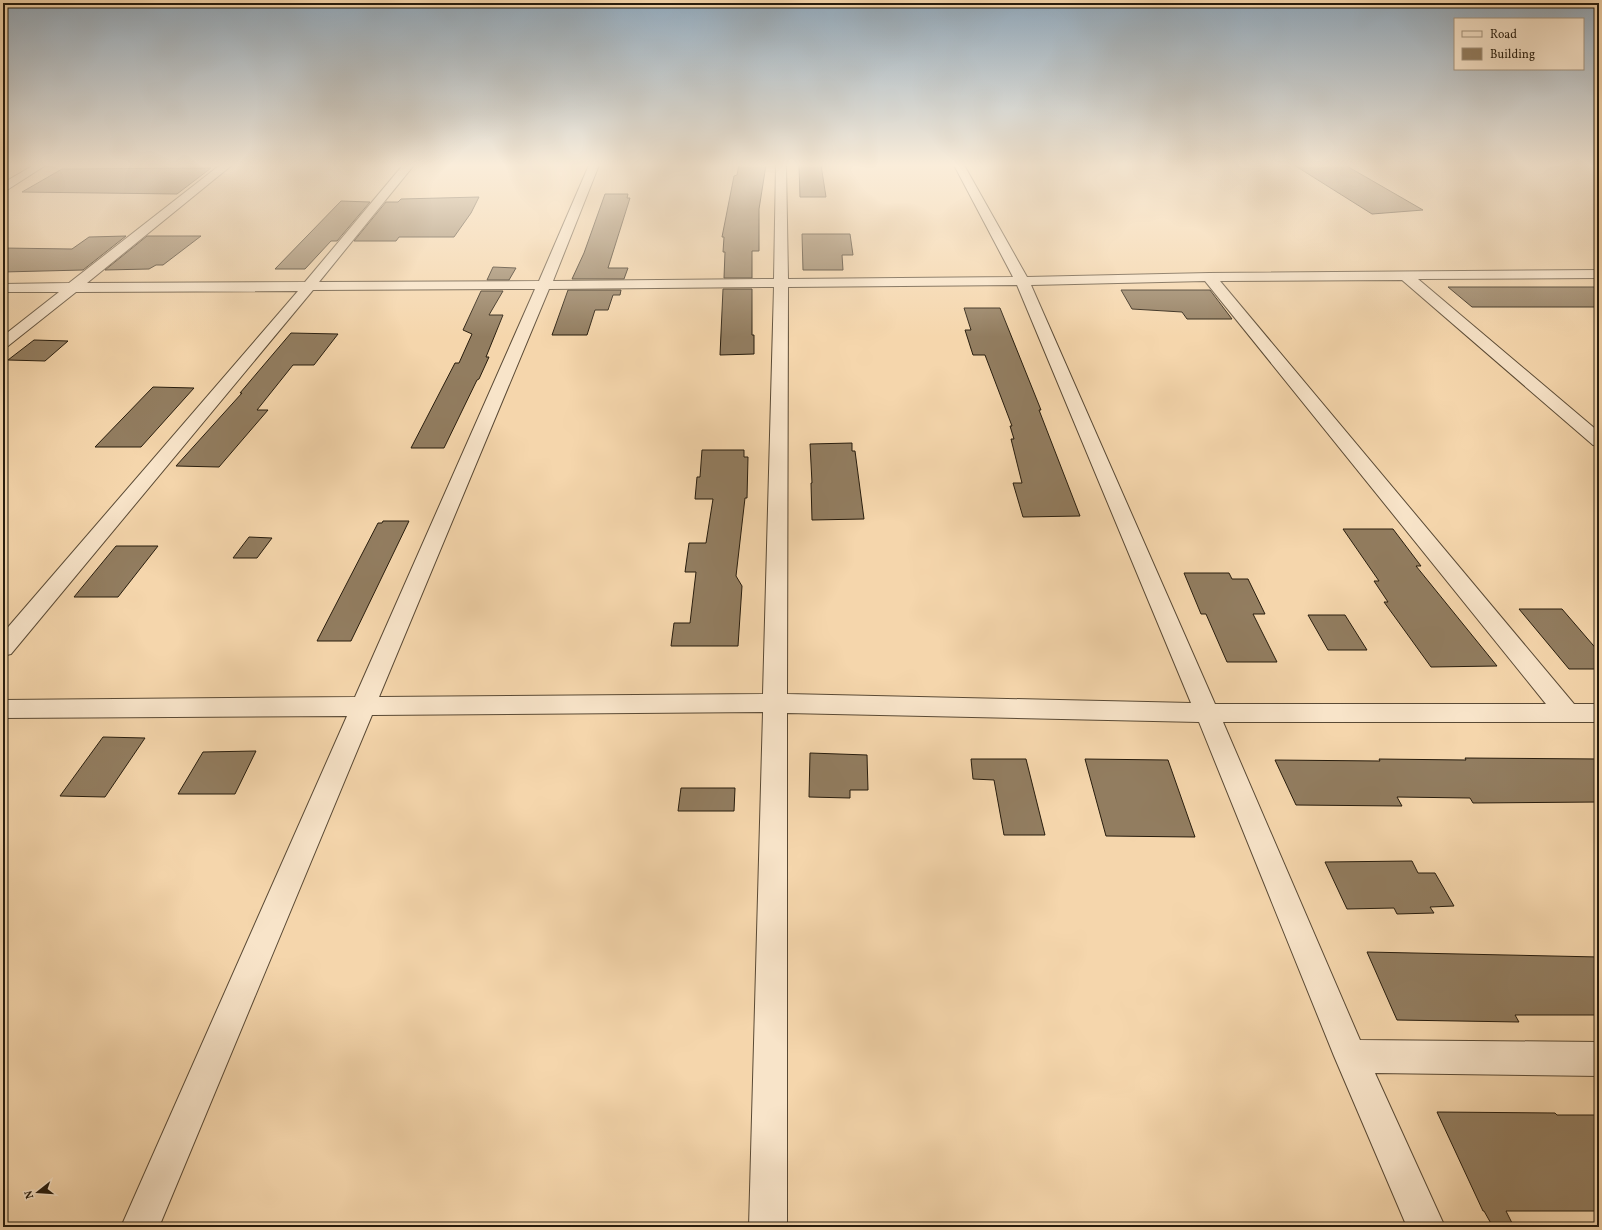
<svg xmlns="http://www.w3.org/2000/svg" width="1602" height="1230" font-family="Vollkorn,serif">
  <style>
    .building { fill: #927d60; stroke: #271c0d }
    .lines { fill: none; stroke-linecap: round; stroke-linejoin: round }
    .minor-casing { stroke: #5a4a35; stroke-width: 2 }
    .minor { fill: #f8e4c9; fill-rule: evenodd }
  </style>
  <rect width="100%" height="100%" fill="#f5d6ac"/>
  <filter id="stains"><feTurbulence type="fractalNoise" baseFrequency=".005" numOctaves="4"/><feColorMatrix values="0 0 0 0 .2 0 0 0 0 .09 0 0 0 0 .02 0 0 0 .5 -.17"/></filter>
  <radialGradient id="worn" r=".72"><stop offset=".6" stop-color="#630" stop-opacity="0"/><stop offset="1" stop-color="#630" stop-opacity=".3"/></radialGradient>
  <path class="building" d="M739 165H766L759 209V251H752V278H724L725 252H723L724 237H722L734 176 737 175Z
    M799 165H821L826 197H800Z
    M1294 165H1345L1423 210 1372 214Z
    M211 168 177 194 22 192 62 169Z
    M605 194H628L627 198H630L608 268H628L624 279H572L584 253Z
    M479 197 471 213 454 237H399L396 241H354L386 202H398L401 199Z
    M341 201 370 202 337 241H331L305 269H275Z
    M802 234H850L853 255H842L843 270H803Z
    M126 236 83 270 3 272V248L72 249 89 237Z
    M147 236H201L163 265H156L149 269 105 270Z
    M493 267 516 268 509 280H487Z
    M1448 287H1599V307H1472Z
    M723 289H752V335H754V354L720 355Z
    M568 290H621L620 295H613L608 310H595L587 335H552Z
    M1121 290H1210L1232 319H1187L1182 312 1132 309Z
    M481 291H503L489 315H503L486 357H489L479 379 477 380 444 448H411L455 363H459L472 334 463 330Z
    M964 308H1000L1041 410H1039L1080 516 1023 517 1013 483H1022L1011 439H1014L1010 426H1012L985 355H973L965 330H971Z
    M291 333 338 334 314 365H293L257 410H268L219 467 176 466 242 393H240Z
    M34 340 68 341 45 361 8 360Z
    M153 387 194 388 141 447H95Z
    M852 443V451H855L864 519 812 520 811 483H812L810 444Z
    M702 450H744V457H748L747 498H745L736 576 742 586 738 646H671L674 623H690L696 572H685L689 543H706L713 499H695L697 477H700Z
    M383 521H409L351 641H317L378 523H382Z
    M1343 529H1393L1421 566H1416L1497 666 1431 667 1384 602H1388L1374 581H1379Z
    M249 537 272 538 257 558H233Z
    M116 546H158L118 597H74Z
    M1184 573H1229L1232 579H1248L1265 614H1253L1277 662H1227L1206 614H1201Z
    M1519 609H1562L1599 652V669H1569Z
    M1308 615H1345L1367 650H1328Z
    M103 737 145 738 105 797 60 796Z
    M256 751 235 794H178L203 752Z
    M810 753 867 755 868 790H850V798L809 797Z
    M1465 758 1599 759V802L1473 803 1470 798 1397 797 1402 806 1296 805 1275 760 1380 761 1379 759 1466 760Z
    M971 759H1026L1045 835H1004L994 780 973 779Z
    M1085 759 1168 760 1195 837 1106 836Z
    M681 788H735L734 811H678Z
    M1412 861 1418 873H1435L1454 906 1430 907 1434 913 1397 914 1394 908 1347 909 1325 862Z
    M1367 952 1599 957V1015H1515L1519 1022 1397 1020Z
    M1437 1112 1555 1113 1557 1115H1599V1211H1506L1514 1227H1493L1484 1211H1483Z"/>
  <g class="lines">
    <defs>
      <path id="minor" d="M34 165H46L7 190 3 191V183Z
        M220 165H232L87 283 305 282 403 165H414L319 282 539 281 589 165H599L553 281 774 279 776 165H786L788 279 1013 277 954 165H964L1027 277 1209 273 1599 270V278L1418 279 1599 432V446L1593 445 1402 280 1220 281 1574 704H1599V722H1223L1360 1040 1599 1042V1076L1375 1073 1445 1227H1407L1334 1056 1199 722 787 713V1227H749L763 712 372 715 159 1227H121L347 716 3 718V700L355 697 535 289 313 290 11 654 3 656V633L298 291 76 292 8 346 3 348V336L59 292H3V284L69 283ZM1205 281 1546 704H1215L1031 285ZM1017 285 1191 703 787 694 788 287ZM774 287 763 694 379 697 549 289Z"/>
    </defs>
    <use href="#minor" class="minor-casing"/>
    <use href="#minor" class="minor"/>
  </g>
  <linearGradient id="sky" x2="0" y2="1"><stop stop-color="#91a8ba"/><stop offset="0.49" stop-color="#faedda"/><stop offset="1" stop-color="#faedda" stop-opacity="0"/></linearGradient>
  <rect width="1602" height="337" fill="url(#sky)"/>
  <rect width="1602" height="1230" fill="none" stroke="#f5d6ac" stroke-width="16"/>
  <rect x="4" y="4" width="1594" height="1222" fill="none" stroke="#271c0d" stroke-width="2"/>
  <rect x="8" y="8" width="1586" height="1214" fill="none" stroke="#271c0d"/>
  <rect x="1454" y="18" width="130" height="52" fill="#f8e4c9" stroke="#a4947e"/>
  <rect x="1462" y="31" width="20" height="6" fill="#f8e4c9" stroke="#a4947e"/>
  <text x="1490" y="38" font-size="12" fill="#271c0d">Road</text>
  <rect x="1462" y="48" width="20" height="12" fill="#927d60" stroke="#a4947e"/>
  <text x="1490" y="58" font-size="12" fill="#271c0d">Building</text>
  <g transform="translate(38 1192) rotate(253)" stroke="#f8e4c9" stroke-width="3" paint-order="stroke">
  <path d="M0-3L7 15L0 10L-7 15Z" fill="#271c0d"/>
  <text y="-6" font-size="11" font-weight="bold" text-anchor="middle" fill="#271c0d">N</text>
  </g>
  <rect width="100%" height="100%" filter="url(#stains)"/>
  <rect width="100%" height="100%" fill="url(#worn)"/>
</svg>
